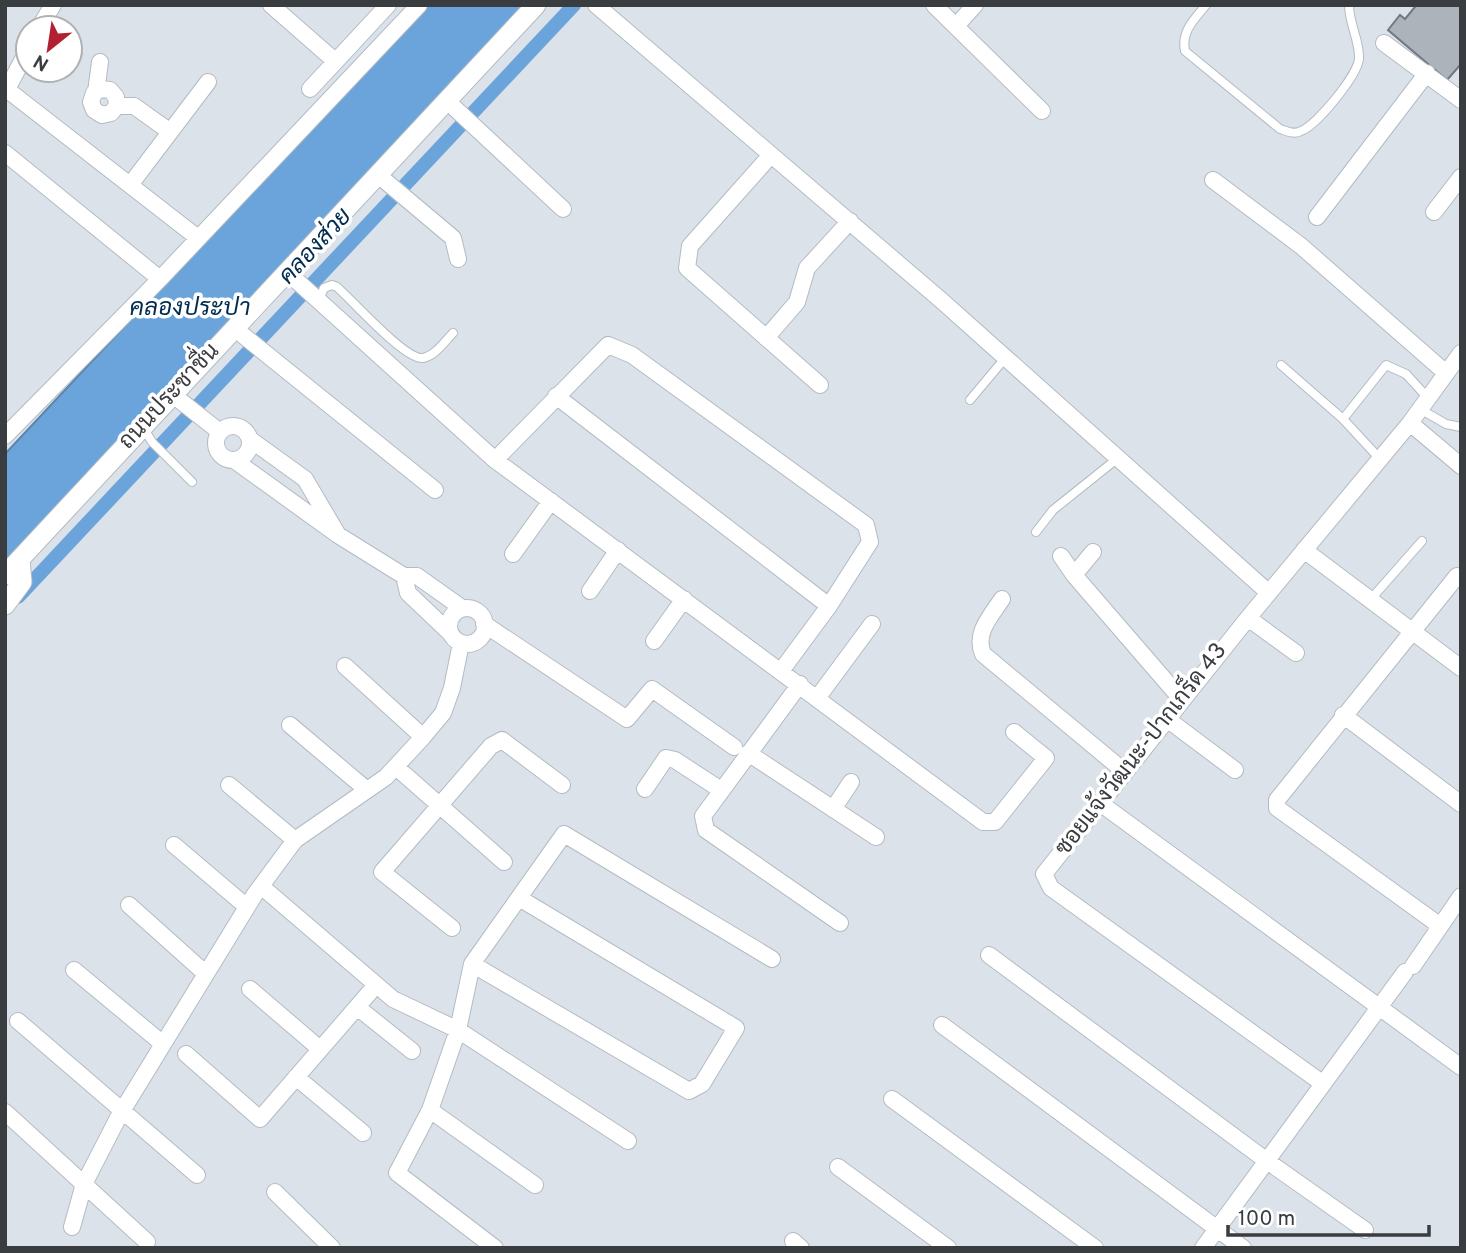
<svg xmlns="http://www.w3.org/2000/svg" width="1466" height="1253" font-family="Overpass,Sarabun,sans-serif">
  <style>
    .water { fill: #6ba4da; stroke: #5c85ac; stroke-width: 2 }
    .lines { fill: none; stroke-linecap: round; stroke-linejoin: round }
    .canal { stroke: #6ba4da; stroke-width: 14 }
    .building { fill: #acb3ba; stroke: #727980; stroke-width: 2 }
    .service-casing { stroke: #b3bbc2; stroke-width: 10 }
    .minor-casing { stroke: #b3bbc2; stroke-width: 18 }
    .tertiary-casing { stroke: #b3bbc2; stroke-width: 21 }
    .service { stroke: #fff; stroke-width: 8 }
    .minor { stroke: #fff; stroke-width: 16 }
    .tertiary { stroke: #fff; stroke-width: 19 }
    .labels { text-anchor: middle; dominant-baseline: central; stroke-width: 7; stroke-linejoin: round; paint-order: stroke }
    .street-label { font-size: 23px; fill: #3a3d40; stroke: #fff }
    .water-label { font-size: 24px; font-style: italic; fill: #002c4f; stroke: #fff }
  </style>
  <rect width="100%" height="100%" fill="#dbe2ea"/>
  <path class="water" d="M426 5H526L5 563V454Z"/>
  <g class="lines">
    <path class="canal" d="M18 597 574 5"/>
  </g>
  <path class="building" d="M1412 5H1461V64L1447 80 1388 30 1400 15 1405 19 1415 7Z"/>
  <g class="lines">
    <defs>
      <path id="service" d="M1206 5C1194 20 1181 31 1185 51L1280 129C1287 131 1294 135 1301 131 1317 125 1357 76 1359 59 1360 41 1349 24 1349 5
        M319 300 324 288 332 285 337 287C353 301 405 360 423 358 435 356 445 341 453 333
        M1281 365 1343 419
        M970 400 1006 357
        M1420 409 1446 424 1461 427
        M143 427 152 442 192 482
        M1380 459 1343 419 1386 365 1406 374 1428 398
        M1036 532 1053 510 1118 458
        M1371 599 1422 541"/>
      <path id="minor" d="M271 5 335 61
        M596 5 942 301 1269 593
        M934 5 1042 111
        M956 26 975 5
        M39 28 53 5
        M1384 43 1461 100
        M5 88 198 238
        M7 89 28 50
        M310 89 388 5
        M96 92 100 62
        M446 100 563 209
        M117 106 116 97 110 90 101 89 94 93 91 102 94 110 102 115 111 113 117 106H134L169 131
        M5 153 160 279
        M771 155 690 246 687 268 820 385
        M377 174 453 238 458 259
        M1213 180 1301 246 1446 373
        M130 185 208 82
        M1434 212 1461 177
        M1317 217 1427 73
        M287 272 495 460 983 822H995L1046 758 1014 732
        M234 328 435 490
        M766 338 797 302 807 268 850 221
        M173 395 220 432
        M556 396 829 606
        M1410 423 1461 466
        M216 443a17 17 0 1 1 34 0a17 17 0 1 1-34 0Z
        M5 436 160 279 419 5
        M234 460 338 535 305 479 251 440
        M495 460 608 345 632 355 866 525 870 542 829 606 781 671
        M338 535 404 576H417L462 608
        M1304 550 1461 668
        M513 554 551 501
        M1061 556 1074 575 1182 700
        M1074 575 1093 552
        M404 576 408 593 450 633
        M590 591 618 550
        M1002 599C991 616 974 633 983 654L1125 772
        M449 626a18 18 0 1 1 36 0a18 18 0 1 1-36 0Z
        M1248 618 1296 653
        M484 624 627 719 652 689 734 747
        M654 641 684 599
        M345 666 423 737
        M800 684 703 816 706 830 840 923
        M818 697 872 624
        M1343 715 1461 804
        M1167 719 1235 770
        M290 725 367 790
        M748 753 876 837
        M396 767 504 862
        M229 785 295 840
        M645 789 666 758 675 760 721 790
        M1100 803 1461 1067
        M833 809 851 782
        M174 845 247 907
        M261 886 393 999 458 1030 628 1141
        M129 905 206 974
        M1439 925 1277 808V800L1457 576
        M452 928 382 872 491 746 502 740 562 785
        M989 955 1267 1161 1365 1230
        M472 964 689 1091 702 1084 736 1028 519 898
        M1413 966 1461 896
        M74 970 163 1044
        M250 989 320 1049
        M357 1007 412 1051
        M18 1021 197 1175
        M942 1025 1243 1248
        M186 1054 260 1119 376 985
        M296 1077 363 1133
        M1322 1083 1051 888 1044 874 1248 618 1410 423 1461 353
        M892 1099 1095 1248
        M430 1110 535 1185
        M5 1112 147 1242
        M838 1167 948 1248
        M275 1192 332 1248
        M72 1227 84 1184 119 1116 255 894 295 840 386 777 423 737 443 713 452 688 461 643
        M793 1241 801 1248
        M495 1248 397 1173 430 1110 458 1030 472 964 564 834 772 959
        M1203 1248 1405 972"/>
      <path id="tertiary" d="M5 575 536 5
        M5 605 22 582 20 559"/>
    </defs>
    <use href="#service" class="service-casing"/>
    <use href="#minor" class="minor-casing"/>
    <use href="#tertiary" class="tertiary-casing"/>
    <use href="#service" class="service"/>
    <use href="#minor" class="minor"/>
    <use href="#tertiary" class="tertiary"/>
  </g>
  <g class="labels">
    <g class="street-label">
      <text transform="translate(170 397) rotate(-47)">ถนนประชาชื่น</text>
      <text transform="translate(1142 750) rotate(-52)">ซอยแจ้งวัฒนะ-ปากเกร็ด 43</text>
    </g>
    <g class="water-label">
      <text transform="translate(316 247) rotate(-47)">คลองส่วย</text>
      <text x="190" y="309">คลองประปา</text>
    </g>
  </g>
  <rect width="1466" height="1253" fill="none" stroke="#3a3d40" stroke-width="14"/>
  <g transform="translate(49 49) rotate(210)"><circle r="33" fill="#ffffff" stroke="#b0b1b3" stroke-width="2"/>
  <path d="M0-5L12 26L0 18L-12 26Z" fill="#b32031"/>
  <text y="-10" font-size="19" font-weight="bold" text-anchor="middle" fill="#3a3d40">N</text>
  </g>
  <path d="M1228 1225v10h201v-10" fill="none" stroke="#3a3d40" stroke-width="3.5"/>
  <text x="1238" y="1225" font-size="21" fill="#3a3d40" stroke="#ffffff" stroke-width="5" paint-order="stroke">100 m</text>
</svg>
